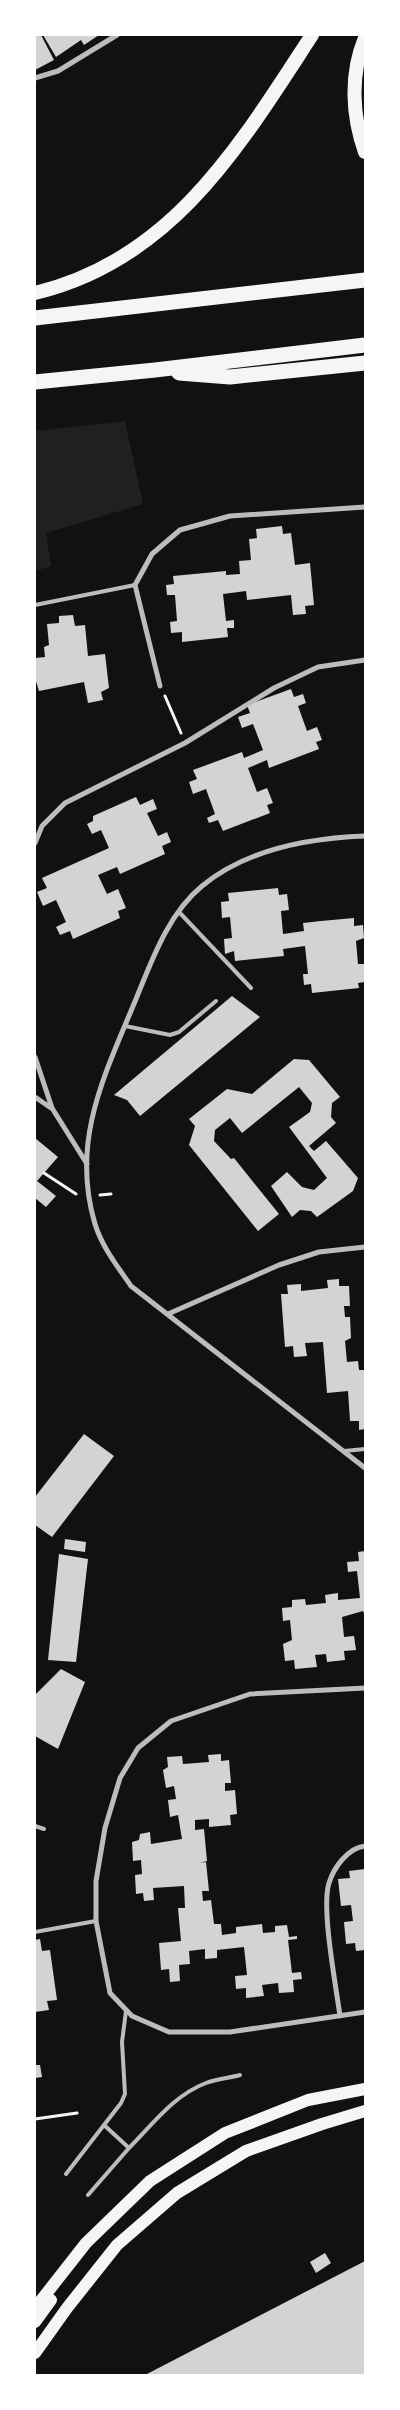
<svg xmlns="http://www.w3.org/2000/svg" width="400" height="2410" font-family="Overpass,sans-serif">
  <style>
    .green { fill: #202020 }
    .building { fill: #d3d3d3 }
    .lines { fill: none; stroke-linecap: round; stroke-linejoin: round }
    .path { stroke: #f5f5f5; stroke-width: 3 }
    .service { stroke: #bcbcbc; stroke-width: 4 }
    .minor { stroke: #bcbcbc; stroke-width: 5 }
    .primary { stroke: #f5f5f5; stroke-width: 12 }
    .trunk { stroke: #f5f5f5; stroke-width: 14 }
    .motorway { stroke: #f5f5f5; stroke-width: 15 }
  </style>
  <rect width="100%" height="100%" fill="#111"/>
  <path class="green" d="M125 421 143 504 46 533 51 566 35 571V431Z"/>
  <path class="building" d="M35 35H41L54 60 35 70Z
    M43 35H99L84 45 81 40 56 57Z
    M282 526 283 534 291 533 295 565 310 563 314 605 305 606 306 614 293 615 291 595 247 600 246 591 223 594 226 621 234 620V628H227L228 637 182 642V632L171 633 170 622 177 621 175 595H167L166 585 174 584 173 576 226 571V575L240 574 239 561 251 560 249 539 257 538 256 529Z
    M73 615 75 626 85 625 88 656 105 654 109 688 101 692 103 700 88 703 84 682 39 691 35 678V658L45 657 44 647 49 645 47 624 59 623V616Z
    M291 689 294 697 303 694 306 703 298 706 307 731 317 727 322 740 316 742 319 749 269 768 267 760 248 768 257 792 267 788 273 803 267 805 270 813 223 831 218 820 209 823 207 818 215 814 206 789 193 794 189 782 197 779 193 770 242 752 244 758 263 750 253 724 242 728 238 717 250 713 247 705Z
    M136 797 140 805 153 799 157 809 147 813 158 836 167 832 171 842 162 846 165 854 120 874 117 867 98 875 107 894 118 889 126 908 118 911 120 918 73 939 70 931 60 935 56 927 66 922 56 900 43 906 37 892 47 888 42 878 109 848 101 830 92 834 87 824 93 821V816Z
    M278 888 279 895 287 894 289 910 281 911 283 934 304 931 303 923 321 921 354 918V926L363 925 364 938 356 941 358 964H365V982L358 983 359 988 312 993 311 984 304 985 303 974H308L305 946 283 949 284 956 235 961 234 951 225 954 224 939 232 938 230 917 222 918 221 902 229 901 228 893Z
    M232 996 260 1017 140 1116 127 1100 114 1095Z
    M294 1059 309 1060 340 1097 332 1103 331 1117 336 1123 309 1146 314 1151 326 1141 358 1178 353 1191 317 1217 311 1211 300 1210 292 1217 271 1186 287 1172 302 1187 314 1190 327 1178 289 1127 310 1112 312 1103 299 1087 242 1133 230 1118 215 1130 214 1141 231 1159 234 1158 279 1214 258 1231 189 1145 195 1126 189 1119 227 1089 252 1094Z
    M35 1138 58 1157 37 1181 56 1196 46 1207 35 1198Z
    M339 1279V1286H349L350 1306H344L345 1317H350L351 1338 345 1341 347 1362 358 1361 359 1370H365V1429L359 1430V1421H350L348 1391 327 1393 323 1342 305 1343 307 1356 294 1357 293 1346 285 1347 281 1294H288L287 1285 301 1284V1291L328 1288 327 1280Z
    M84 1434 114 1456 52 1537 35 1525V1497Z
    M65 1539 86 1542 85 1552 64 1549Z
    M365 1551V1616L363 1611 342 1617 344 1637 354 1636 356 1650 344 1651 345 1660 327 1662 326 1654 315 1655 317 1667 295 1669 294 1660 285 1661 283 1644 292 1640 290 1620 283 1621 282 1608 292 1607V1600L305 1599 306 1605 326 1603 325 1595 338 1593V1600L360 1598 357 1571 348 1572 347 1562 359 1561 358 1552Z
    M59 1554 88 1559 76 1662 48 1660Z
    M61 1669 85 1682 58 1749 35 1736V1695Z
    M221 1754V1761L229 1760 231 1783H225V1791L235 1790 237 1814 230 1815 231 1825 209 1827V1819L195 1820V1830L204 1829 207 1861 199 1863 206 1862 209 1891H202L203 1901 211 1900 214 1924H221L222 1935 236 1933V1927L262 1924 263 1933 275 1932V1926L287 1925 289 1937 297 1936V1939L288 1940 292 1973 301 1972 302 1979 293 1980 294 1992 279 1993 278 1983 262 1985 264 1996 246 1998V1988L236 1989 235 1976 247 1975 244 1947 217 1950V1958L205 1959V1949L189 1951 190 1964 179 1965 180 1981 170 1982 169 1969 161 1970 159 1943 181 1941 178 1908H185L184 1886 153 1888 154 1900 144 1901 143 1893 136 1894 135 1875 142 1874 141 1860 133 1861 132 1842 139 1840 140 1834 150 1832 151 1844 182 1839 178 1815 170 1817 168 1800 176 1799 174 1786 166 1788 163 1770 168 1767 167 1757 182 1756 183 1764 209 1762 208 1755Z
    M365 1869V1950L356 1951 355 1943 346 1944 344 1922 353 1921 351 1905 341 1906 338 1879 350 1878 349 1871Z
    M40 1939 42 1951 50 1950 57 2000 47 2001 49 2010 35 2012V1940Z
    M35 2065H40L42 2077 35 2078Z
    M325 2253 331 2263 316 2273 310 2262Z
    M365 2261V2375H145Z"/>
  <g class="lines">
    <path class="path" d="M165 696 181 733
      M44 1173 76 1194
      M100 1195 111 1194
      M35 2119 77 2113"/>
    <path class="service" d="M35 605 135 585
      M179 912 251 988
      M125 1026 170 1035 179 1032 216 1001
      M344 1451 365 1449
      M35 1826 44 1829
      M35 1932 96 1921
      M104 2125 129 2148C152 2125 174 2095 206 2083 217 2079 229 2078 240 2075
      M66 2174 121 2103 125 2094 122 2042 126 2011
      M88 2195 129 2148"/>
    <path class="minor" d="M35 78 58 71 117 35
      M160 686 135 585 152 554 180 530 230 516 365 507
      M365 836C308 838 247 849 202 886 168 914 152 960 136 999 105 1074 70 1141 95 1224 102 1247 118 1267 131 1286L365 1468
      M35 843 42 826 65 803 185 743 274 688 318 667 365 660
      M35 1057 52 1108 87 1164
      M35 1097 51 1108
      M168 1314 279 1265 319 1252 365 1247
      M365 1688 250 1694 171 1721 138 1748 120 1778 105 1828 96 1881V1921L110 1993 132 2016 169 2032H230L365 2012
      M340 2016C336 1986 321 1908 329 1883 334 1867 348 1848 365 1846"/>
    <path class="primary" d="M35 2308 86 2243 150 2181 225 2133 308 2100 365 2089
      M35 2322 51 2300
      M35 2353 67 2308 117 2245 177 2193 246 2151 322 2124 365 2111"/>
    <path class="trunk" d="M365 38C350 74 352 116 365 152
      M35 293C173 260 240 145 312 35"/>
    <path class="motorway" d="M35 318 365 280
      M179 373 230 377 365 363
      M35 382 155 370 365 345"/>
  </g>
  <rect width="400" height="2410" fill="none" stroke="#ffffff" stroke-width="72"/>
</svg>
